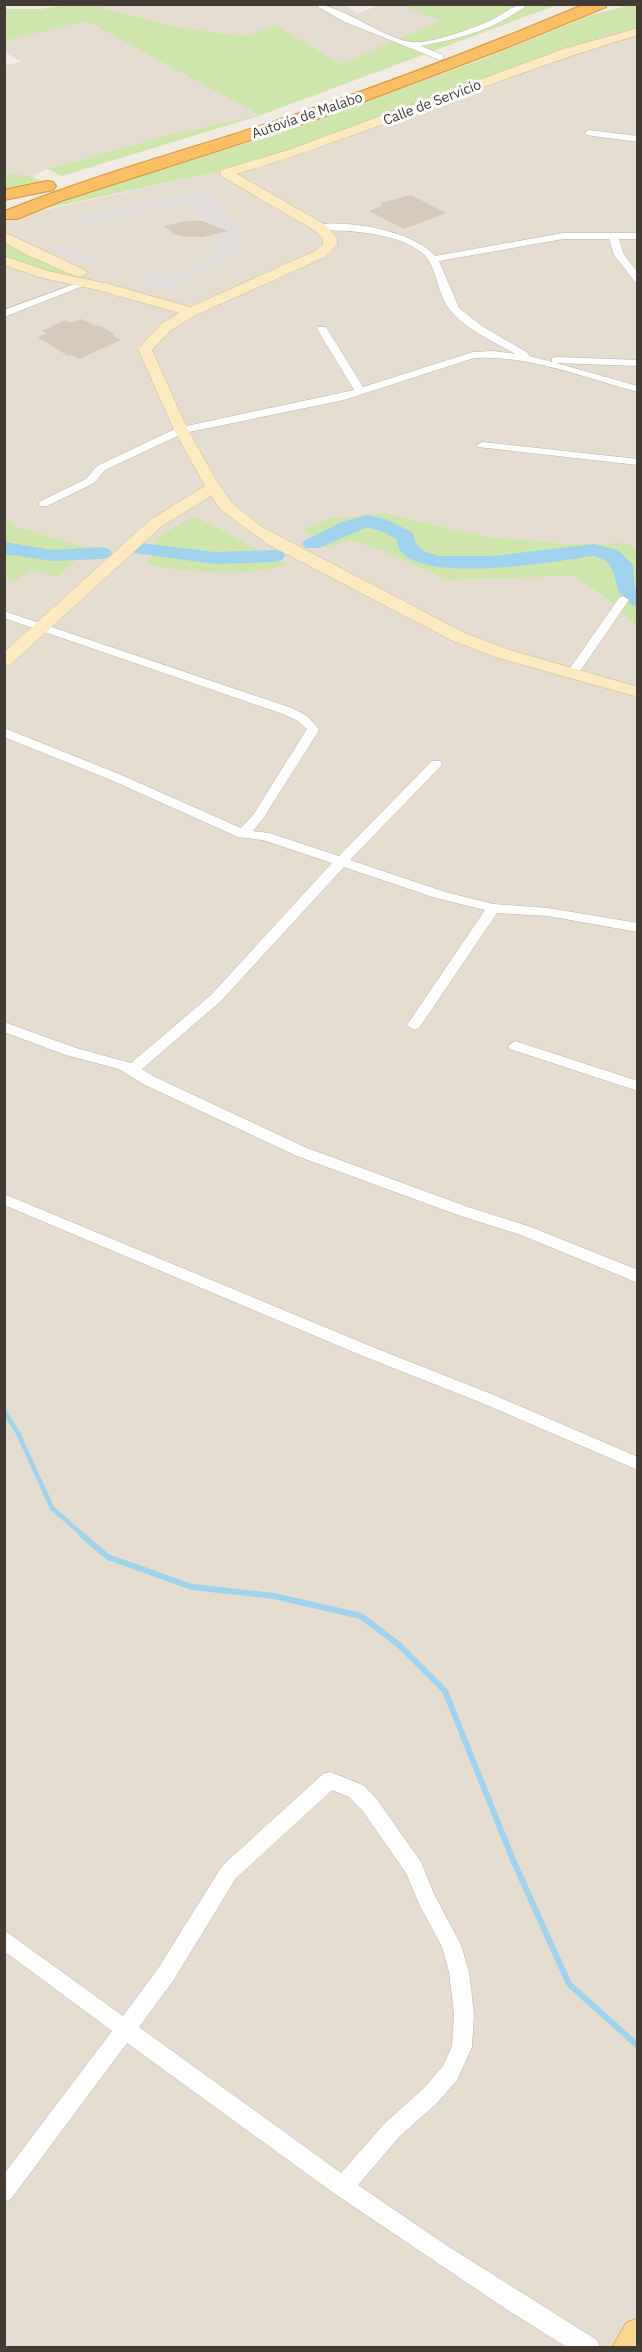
<svg xmlns="http://www.w3.org/2000/svg" width="642" height="2352" font-family="'IBM Plex Sans',sans-serif">
  <style>
    .residential { fill: #e5ddd0; fill-rule: evenodd }
    .green { fill: #cee5ab }
    .parking { fill: #e1dedb }
    .lines { fill: none; stroke-linecap: round; stroke-linejoin: round }
    .stream-far1 { stroke: #9fd2ed; stroke-width: 4.5 }
    .stream { stroke: #9fd2ed; stroke-width: 6 }
    .river { fill: #9fd2ed; fill-rule: evenodd }
    .building { fill: #d5c9bb }
    .street-casing { stroke: #bfb5a8; stroke-width: 1 }
    .secondary-casing { stroke: #d0bc93; stroke-width: 1 }
    .primary-casing { stroke: #dfb262; stroke-width: 2 }
    .highway-casing { stroke: #d89235; stroke-width: 2 }
    .street { fill: #fff; fill-rule: evenodd }
    .secondary { fill: #fdeac0; fill-rule: evenodd }
    .primary { fill: #fbd691; fill-rule: evenodd }
    .highway { fill: #fabe64; fill-rule: evenodd }
    .labels { text-anchor: middle; dominant-baseline: central; stroke-width: 6; stroke-linejoin: round; paint-order: stroke }
    .far-street-label { font-size: 14px; fill: #423b33; stroke: #fff }
  </style>
  <rect width="100%" height="100%" fill="#f1ebe2"/>
  <path class="residential" d="M344 4 357 14 379 5 403 4 441 21 341 64 276 27 244 36 182 28 91 5Z
    M86 21 261 115 172 134 48 169 32 176 5 173V65L21 62 5 52 4 41Z
    M637 27V547L624 543 566 544 482 536 385 513 350 539 380 550 447 580 572 576 603 595 637 627V2347H5L4 578 12 582 34 570 87 548 18 527 5 518V219L220 171 608 34ZM206 522 286 563V564L146 565 158 537Z"/>
  <path class="green" d="M71 5H91L182 28 244 36 276 26 341 64 440 21 403 5H557L261 115 62 176 48 169 172 134 260 115 86 21 5 41 4 9H39Z
    M631 5H637V27L608 34 303 146 220 171 48 208 47 206 145 174 271 136 486 58 591 15Z
    M4 173 32 176 42 182 5 190Z
    M4 240 11 245 83 276 91 282 71 279 5 257Z
    M385 513 482 536 566 544 624 543 637 547V627L603 595 572 576 447 580 380 550 350 540 327 548 303 530 329 519Z
    M193 517 206 522 287 564C246 579 189 571 146 565L158 537Z
    M5 518 18 527 87 548 58 577 34 570 12 582 5 578Z"/>
  <path class="parking" d="M204 191 223 211 200 215 190 202 76 225 70 219Z
    M224 212 242 232 247 244 233 255 170 291 131 277 145 270 168 277 212 258 220 239 202 216Z
    M59 245 107 262 97 267 50 251Z"/>
  <g class="lines">
    <path class="stream-far1" d="M4 1411 18 1433 52 1508 84 1536"/>
    <path class="stream" d="M82 1535 108 1557 192 1587 274 1596 361 1616 399 1645 445 1691 513 1860 569 1984 638 2046"/>
    <path class="river" d="M367 515 385 519 413 533 416 544 425 552 439 556H494L594 544 618 550 633 565C632 580 638 592 638 607 606 599 626 563 594 556 563 560 399 590 397 540L384 532 367 527 319 548H305L302 544 305 540 342 522Z
      M4 542 53 550 102 547 109 549 112 553 109 557 102 559 53 561 4 554Z
      M141 543 215 552 275 550 282 552 285 556 282 560 275 562 215 564 134 553 131 549 134 545Z"/>
  </g>
  <path class="building" d="M411 195 446 213 404 229 369 211 384 205 380 203Z
    M186 221H202L228 231 203 237H188L174 234 164 226Z
    M81 319 95 326 98 325 115 334 112 335 121 340 79 359 71 355 68 356 38 337 47 333 42 331 65 320 71 323Z"/>
  <g class="lines">
    <defs>
      <path id="street" d="M313 4C341 4 382 38 411 42 428 45 479 27 495 18 506 12 514 4 528 4 497 29 458 39 421 46L443 55V59L440 60 345 22Z
        M589 130 638 136V142L586 135V131Z
        M316 225C347 219 414 231 435 256L563 233H638V239H619L624 255 638 273V283L635 282 614 255 609 239H563L439 261 459 308 482 326 528 353 529 356 552 362V358L556 357 638 360V366L556 363 638 386V392C584 378 530 355 474 358L344 400 184 433 105 470 94 483 47 506H39V502L86 479 97 466 177 428 354 390 317 329 318 327H326L363 387 473 352 493 351 515 354C493 341 466 330 450 310 439 296 438 278 430 263 415 233 348 230 319 230L316 229Z
        M80 282 88 284 4 317V310Z
        M482 442 638 459V465L478 447 477 445Z
        M623 596 629 600 576 677H568V671L619 598Z
        M4 611 292 708 307 716 319 729 316 735 264 817 253 831 269 833 339 856 432 761H440L442 764 440 767 350 860 445 892 493 904 548 908 638 923V932L548 916 497 913 419 1028 414 1030 407 1025 485 910 436 898 344 867 221 1001 142 1069 155 1077 307 1148 468 1207 531 1227 638 1270V1283L521 1235 458 1215 297 1156 145 1085 119 1069 66 1055 4 1032V1022L76 1048 131 1063 211 995 332 863 263 840 238 837 111 780 4 737V728L119 774 241 828 253 815 307 729 298 721 283 714 4 618Z
        M515 1041 638 1081V1091L510 1049 508 1046Z
        M4 1194 375 1348 494 1395 638 1457V1470L482 1403 363 1356 4 1205Z
        M330 1772 363 1785 376 1798 421 1862 434 1894 461 1945 469 1972 474 2014 472 2047 457 2080 437 2103 399 2137 358 2185 446 2245 597 2340 600 2348H568L506 2309 335 2194 127 2043 11 2199 4 2202V2174L112 2031 4 1951V1930L123 2016 159 1967 222 1866 323 1774ZM332 1790 349 1797 362 1810 406 1873 419 1904 442 1947 449 1972 454 2014 452 2046 443 2066 423 2089 385 2123 341 2173 139 2027 173 1981 236 1878Z"/>
      <path id="secondary" d="M638 28V35C502 75 372 133 237 174L324 224 337 237V245L325 257 196 315 171 330 152 350 188 430 216 480 232 503 262 527 465 633 510 650 638 687V697L498 658 453 641 269 545 220 509 211 496 162 526 10 665 4 666V652L150 520 205 486 174 430 138 349 161 324 179 313 101 291 39 277 4 265V256L48 271 109 284 190 307 315 251 323 244V238L314 230 221 176 220 173 221 170 288 150 563 49Z
        M4 232 85 270 87 273 80 277 75 276 27 255 4 242Z"/>
      <path id="primary" d="M638 2318V2348H612L626 2323Z"/>
      <path id="highway" d="M585 4H607L606 7 506 48 320 118 61 201 17 219H4L5 211C103 171 207 145 308 110 401 78 494 42 585 4Z
        M47 181 53 182 56 186 53 190 4 200V190Z"/>
    </defs>
    <use href="#street" class="street-casing"/>
    <use href="#secondary" class="secondary-casing"/>
    <use href="#primary" class="primary-casing"/>
    <use href="#highway" class="highway-casing"/>
    <use href="#street" class="street"/>
    <use href="#secondary" class="secondary"/>
    <use href="#primary" class="primary"/>
    <use href="#highway" class="highway"/>
  </g>
  <g class="labels">
    <g class="far-street-label">
      <text transform="translate(432 102) rotate(-21)">Calle de Servicio</text>
      <text transform="translate(307 115) rotate(-19)">Autovía de Malabo</text>
    </g>
  </g>
  <rect width="642" height="2352" fill="none" stroke="#423b33" stroke-width="12"/>
</svg>
